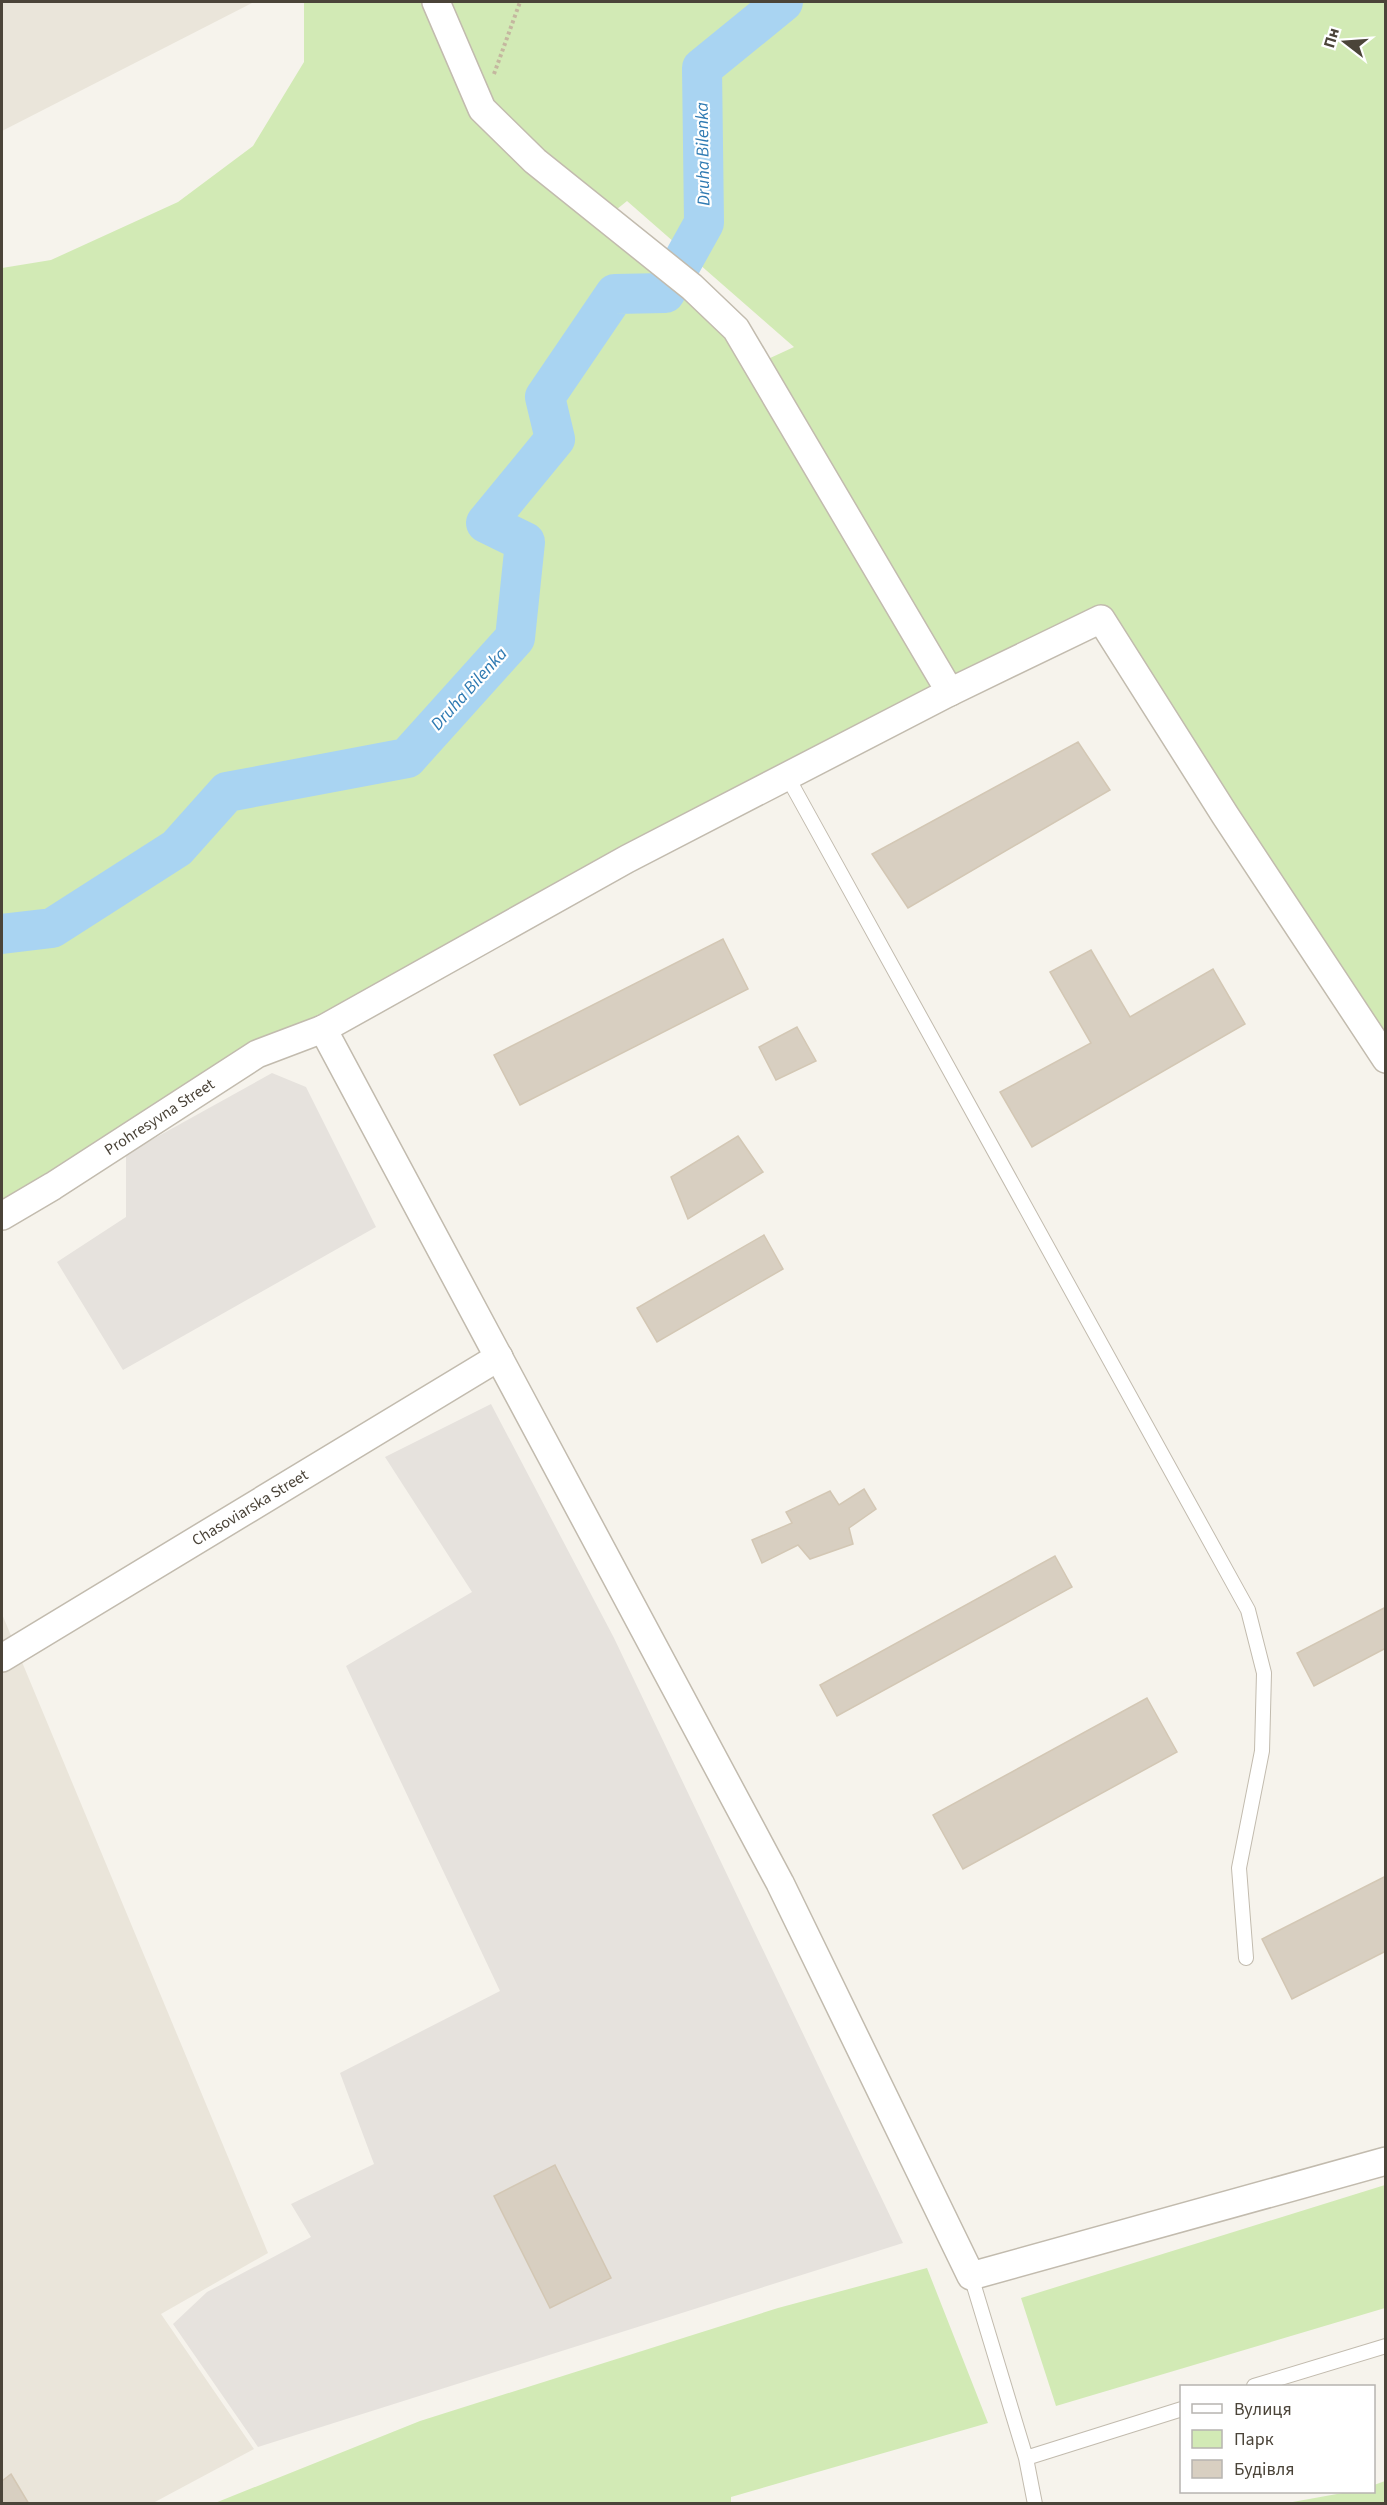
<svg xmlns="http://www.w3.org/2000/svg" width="1387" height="2505" font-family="'Source Sans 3',sans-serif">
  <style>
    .residential { fill: #eae5da }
    .industrial { fill: #e6e2dd }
    .green { fill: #d2eab5; fill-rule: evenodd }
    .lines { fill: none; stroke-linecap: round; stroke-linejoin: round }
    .river { stroke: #a9d4f2; stroke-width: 40 }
    .building { fill: #d8cfc1; stroke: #d3c7b4; stroke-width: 1.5 }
    .service-casing { stroke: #c2bbae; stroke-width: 16 }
    .minor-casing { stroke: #c2bbae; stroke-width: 30 }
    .path { stroke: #c4b79f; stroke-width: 4; stroke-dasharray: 3 3; stroke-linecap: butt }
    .service { stroke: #fff; stroke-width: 14 }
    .minor { stroke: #fff; stroke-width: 27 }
    .labels { text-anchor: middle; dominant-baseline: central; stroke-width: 4.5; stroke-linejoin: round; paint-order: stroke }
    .street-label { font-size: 16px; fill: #4b4439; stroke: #fff }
    .water-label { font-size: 18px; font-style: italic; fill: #2e7ab2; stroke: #fff }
  </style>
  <rect width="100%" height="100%" fill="#f6f3ec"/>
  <path class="residential" d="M2 2H254L2 131Z
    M2 1614 268 2253 161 2314 254 2449 153 2503H2Z"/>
  <path class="industrial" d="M272 1073 306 1087 376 1227 123 1370 57 1262 126 1217V1154Z
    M491 1404 614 1638 903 2243 258 2447 173 2324 207 2292 311 2237 291 2204 374 2164 340 2073 500 1991 346 1666 472 1592 385 1457Z"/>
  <path class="green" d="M304 2H1385V1058L1101 619 323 1029 2 1216V268L51 260 178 202 253 146 304 62ZM627 201 794 347 757 364 606 218Z
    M1385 2185V2308L1056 2406 1021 2298Z
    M927 2268 988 2423 731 2497V2503H215L420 2421 778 2308Z
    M1385 2481V2503H1287L1348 2492H1374V2485Z"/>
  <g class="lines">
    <path class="river" d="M2 934 52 928 177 848 227 792 407 758 515 638 525 542 486 523 555 439 545 397 615 294 665 293 704 223 702 68 783 2"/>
  </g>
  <path class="building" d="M1078 742 1110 790 908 908 872 854Z
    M723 939 748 989 520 1105 494 1055Z
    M1091 950 1130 1017 1213 969 1245 1024 1032 1147 1000 1092 1091 1043 1050 972Z
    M797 1027 816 1061 776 1080 759 1047Z
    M738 1136 763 1172 688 1219 671 1177Z
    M764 1235 783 1269 657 1342 637 1308Z
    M864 1489 876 1509 849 1528 853 1544 810 1559 798 1545 762 1563 752 1540 792 1523 786 1512 830 1491 839 1505Z
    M1055 1556 1072 1587 837 1716 820 1685Z
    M1386 1607V1648L1314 1686 1297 1653Z
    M1147 1698 1177 1752 963 1869 933 1815Z
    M1386 1876V1951L1292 1999 1262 1939Z
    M555 2165 611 2278 550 2308 494 2196Z
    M11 2474 29 2504H2V2481Z"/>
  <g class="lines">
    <defs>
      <path id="service" d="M787 776 1248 1610 1264 1673 1262 1751 1239 1868 1246 1958
        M971 2276 1026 2458 1035 2504
        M1254 2386 1386 2346
        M1026 2458 1182 2409"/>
      <g id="minor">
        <path d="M436 2 482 109 535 161 692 287 736 329 950 692"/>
        <path d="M323 1029 780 1883 971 2276 1386 2161"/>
        <path id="s1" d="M2 1216 53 1186 257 1054 323 1029 627 859 950 692 1101 619 1225 815 1386 1059"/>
        <path id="s2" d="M2 1658 499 1357"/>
      </g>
    </defs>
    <use href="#service" class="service-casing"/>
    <use href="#minor" class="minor-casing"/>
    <path class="path" d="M494 74 520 2"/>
    <use href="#service" class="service"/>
    <use href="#minor" class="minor"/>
  </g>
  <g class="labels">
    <g class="street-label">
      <text stroke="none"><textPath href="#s1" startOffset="186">Prohresyvna Street</textPath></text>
      <text stroke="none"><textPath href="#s2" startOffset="290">Chasoviarska Street</textPath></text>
    </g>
    <g class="water-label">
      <text transform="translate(703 154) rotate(-91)">Druha Bilenka</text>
      <text transform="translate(469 689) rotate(-48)">Druha Bilenka</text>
    </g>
  </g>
  <rect width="1387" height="2505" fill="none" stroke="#4b4439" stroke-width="6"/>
  <rect x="1180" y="2385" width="195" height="108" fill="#ffffff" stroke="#b7b4b0" stroke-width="1.5"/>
  <rect x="1192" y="2404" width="30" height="9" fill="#ffffff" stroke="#b7b4b0" stroke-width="1.5"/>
  <text x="1234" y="2415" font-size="18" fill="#4b4439">Вулиця</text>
  <rect x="1192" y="2430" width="30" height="18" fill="#d2eab5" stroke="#b7b4b0" stroke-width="1.5"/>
  <text x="1234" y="2445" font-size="18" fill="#4b4439">Парк</text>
  <rect x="1192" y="2460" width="30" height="18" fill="#d8cfc1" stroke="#b7b4b0" stroke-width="1.5"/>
  <text x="1234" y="2475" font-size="18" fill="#4b4439">Будівля</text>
  <g transform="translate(1345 42) rotate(287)" stroke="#ffffff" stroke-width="4.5" paint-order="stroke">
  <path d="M0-4.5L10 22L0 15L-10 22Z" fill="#4b4439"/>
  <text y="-9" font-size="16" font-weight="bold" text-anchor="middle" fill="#4b4439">Пн</text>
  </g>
</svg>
